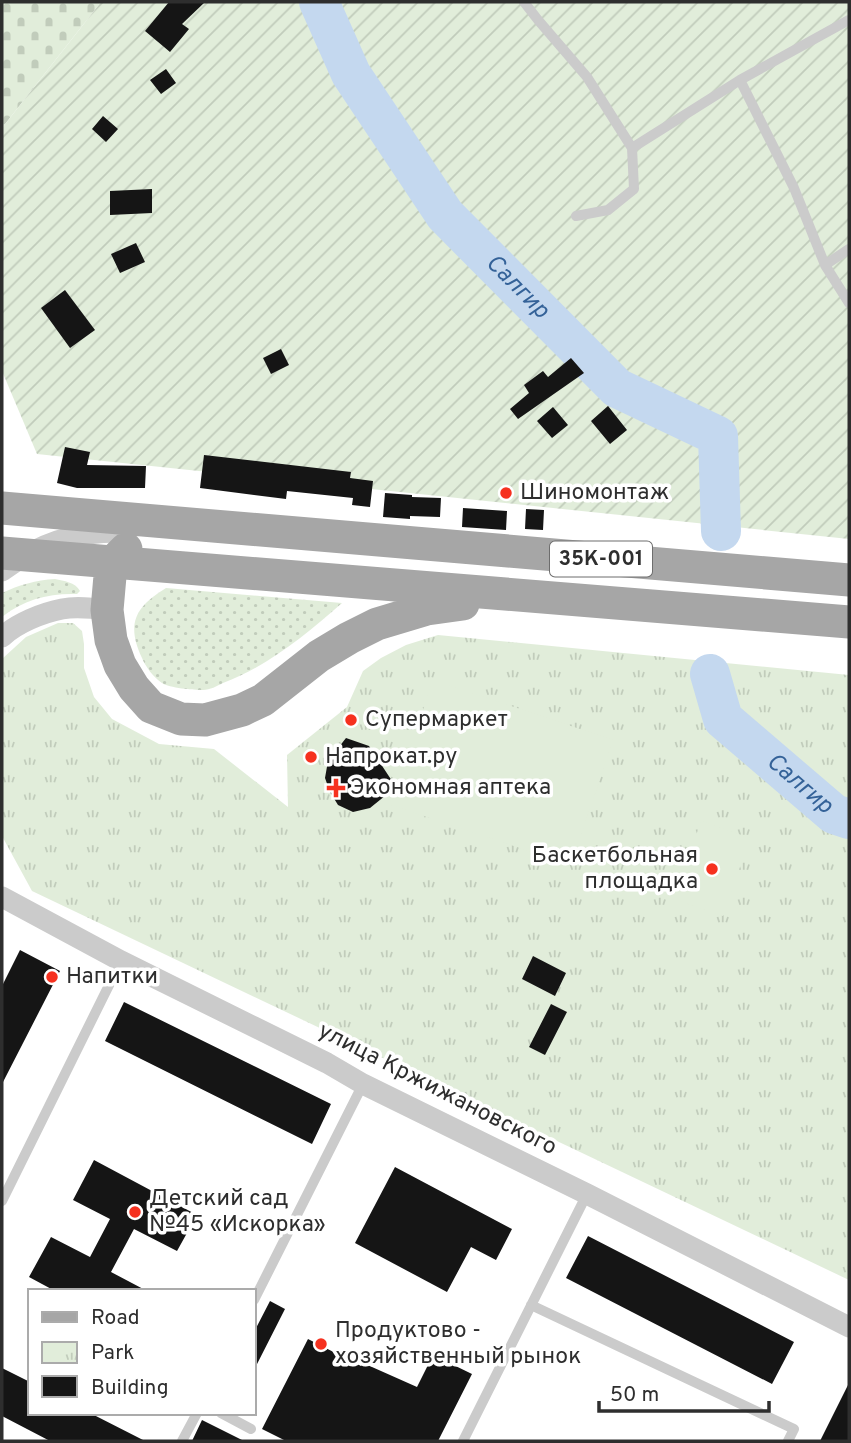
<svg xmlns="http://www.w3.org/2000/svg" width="851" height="1443" font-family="Overpass,sans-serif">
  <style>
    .grass { fill: url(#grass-dots) }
    .cemetery { fill: url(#cemetery-stones) }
    .park { fill: url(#park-tufts) }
    .garden { fill: url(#garden-furrows) }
    .pitch { fill: #e1edda }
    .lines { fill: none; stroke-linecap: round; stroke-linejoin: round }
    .river { stroke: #c4d8ef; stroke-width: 40 }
    .building { fill: #151515 }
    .service { stroke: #cbcbcb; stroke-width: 10 }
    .minor { stroke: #cbcbcb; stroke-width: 21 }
    .primary { stroke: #a6a6a6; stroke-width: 33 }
    .poi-dot { fill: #f6311f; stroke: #fff; stroke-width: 2.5 }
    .labels { text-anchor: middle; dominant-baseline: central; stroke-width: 7; stroke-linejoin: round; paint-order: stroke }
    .shield { fill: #fff; stroke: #6d6d6d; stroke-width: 2 }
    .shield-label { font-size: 21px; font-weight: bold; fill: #2e2e2e }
    .poi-label { font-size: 23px; fill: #2e2e2e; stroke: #fff; text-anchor: start }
    .street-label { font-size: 23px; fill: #2e2e2e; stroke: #fff }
    .water-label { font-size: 24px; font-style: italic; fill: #346298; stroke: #fff }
  </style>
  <defs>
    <pattern id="grass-dots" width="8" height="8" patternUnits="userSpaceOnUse" patternTransform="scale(1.75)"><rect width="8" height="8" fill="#e1edda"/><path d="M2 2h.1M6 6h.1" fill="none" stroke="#c1ccbb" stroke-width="1.8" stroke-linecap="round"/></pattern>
    <pattern id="cemetery-stones" width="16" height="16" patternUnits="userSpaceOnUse" patternTransform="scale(1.75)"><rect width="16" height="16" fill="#e1edda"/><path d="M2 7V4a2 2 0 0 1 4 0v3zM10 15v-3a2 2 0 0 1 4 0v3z" fill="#c1ccbb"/></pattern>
    <pattern id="park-tufts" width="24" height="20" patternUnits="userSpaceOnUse" patternTransform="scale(1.75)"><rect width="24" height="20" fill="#e1edda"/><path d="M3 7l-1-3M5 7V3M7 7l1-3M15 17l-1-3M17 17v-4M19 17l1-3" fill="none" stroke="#c1ccbb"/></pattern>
    <pattern id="garden-furrows" width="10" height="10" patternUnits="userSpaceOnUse" patternTransform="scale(1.75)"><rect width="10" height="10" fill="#e1edda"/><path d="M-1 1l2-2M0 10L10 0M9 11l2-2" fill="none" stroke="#c1ccbb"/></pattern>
  </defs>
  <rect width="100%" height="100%" fill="#fff"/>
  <path class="grass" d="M55 579C64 581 75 582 80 591L77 594C50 593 24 599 2 617V593C19 585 36 580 55 579Z
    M166 588 342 603C305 635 270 665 223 683 217 686 210 690 203 690 194 690 169 688 162 683 154 678 145 666 142 658 126 624 135 607 166 588Z"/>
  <path class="cemetery" d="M2 2H101L2 128Z"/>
  <path class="park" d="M58 623H73L82 631 84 644V668L94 697 112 719 159 744 214 749 288 807 287 755 347 707 363 671 381 658 406 645 438 635 849 675V1280L32 891 2 836V659L26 637Z"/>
  <path class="garden" d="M101 2H849V539L37 454 2 371V128Z"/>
  <path class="pitch" d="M433 680 613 740 571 865 391 805Z
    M701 821 750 838 723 916 674 899Z"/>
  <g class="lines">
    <g class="river">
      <path id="s1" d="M319 2 351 74 445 215 617 388 718 436 721 531"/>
      <path id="s2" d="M710 674 723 719 834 814 849 819"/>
    </g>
  </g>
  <path class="building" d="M169 2H205L182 24 189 29 170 52 145 31Z
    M166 69 176 83 161 94 150 80Z
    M103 116 118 129 106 142 92 129Z
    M152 189V213L110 215V191Z
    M136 243 145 262 120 273 111 254Z
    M65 290 95 330 70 348 41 308Z
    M281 349 289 365 271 374 263 358Z
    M571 358 584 373 518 419 510 409 529 393 524 385 543 371 548 377Z
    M608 406 627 430 610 444 591 421Z
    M553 407 568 425 552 438 537 421Z
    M65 447 90 452 87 465 146 466 145 488H77L57 483Z
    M204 455 351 472 350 478 373 481 370 507 352 505 353 498 287 491 286 499 200 488Z
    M385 493 412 495V497L441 498 440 517 410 516V519L383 517Z
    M463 508 507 511 506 530 462 527Z
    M526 509 544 510 543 530 525 529Z
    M346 738 369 746 396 787 370 808 353 812 338 805 330 792 325 778 328 761Z
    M20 950 60 971 2 1084V986Z
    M533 956 566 973 555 996 522 979Z
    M124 1002 331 1104 312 1144 105 1041Z
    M551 1004 567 1012 545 1055 529 1047Z
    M94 1160 197 1215 177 1251 134 1229 111 1272 147 1291H55L29 1277 51 1237 90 1257 110 1219 73 1200Z
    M395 1167 512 1229 496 1260 471 1247 447 1292 355 1243Z
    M588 1236 794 1342 772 1384 566 1278Z
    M270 1301 285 1309 254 1370V1332Z
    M308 1339 361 1366 363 1363 417 1387 433 1355 472 1374 438 1441H286L262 1429Z
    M2 1368 30 1382V1413H90L145 1441H50L2 1416Z
    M849 1383V1441H820Z
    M202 1420 244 1441H192Z"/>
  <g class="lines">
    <path class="service" d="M524 2 538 20 587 77 632 148 634 189 608 210 576 216
      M740 80 794 188 825 265 849 303
      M632 148 740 80 849 20
      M825 265 849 249
      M2 1201 121 961
      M254 1300 363 1084
      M531 1305 794 1429 788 1441
      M221 1413 251 1429
      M182 1441 197 1413
      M463 1441 587 1194"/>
    <path class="minor" d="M2 571C40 543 72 532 120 532
      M2 637C17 623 42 613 62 609 76 606 92 608 107 610
      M2 897 121 961 327 1063 363 1084 587 1194 849 1327"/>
    <path class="primary" d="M2 508 849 580
      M126 549 112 563 110 576 107 610 111 640 120 665 134 688 151 707 181 719 205 720 242 710 263 700 319 656 349 638 377 624 427 609 463 604
      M2 553 849 622"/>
  </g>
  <g class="poi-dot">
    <circle cx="506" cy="493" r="7"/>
    <circle cx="351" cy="720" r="7"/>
    <circle cx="311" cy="757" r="7"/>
    <path d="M332.5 777.5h7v7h7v7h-7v7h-7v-7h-7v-7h7z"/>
    <circle cx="712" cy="869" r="7"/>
    <circle cx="52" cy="977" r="7"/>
    <circle cx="135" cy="1212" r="7"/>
    <circle cx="321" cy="1344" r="7"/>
  </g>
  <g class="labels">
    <rect class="shield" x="550" y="541.5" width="102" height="35" rx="5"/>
    <g class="shield-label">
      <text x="601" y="559">35К-001</text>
    </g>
    <g class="poi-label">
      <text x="520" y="493">Шиномонтаж</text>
      <text x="365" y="720">Супермаркет</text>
      <text x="325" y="757">Напрокат.ру</text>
      <text x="350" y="788">Экономная аптека</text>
      <text x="698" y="856" text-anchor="end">Баскетбольная<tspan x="698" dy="26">площадка</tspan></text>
      <text x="66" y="977">Напитки</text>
      <text x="149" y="1199">Детский сад<tspan x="149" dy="26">№45 «Искорка»</tspan></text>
      <text x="335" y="1331">Продуктово -<tspan x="335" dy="26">хозяйственный рынок</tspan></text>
    </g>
    <g class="street-label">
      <text transform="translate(437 1090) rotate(27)">улица Кржижановского</text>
    </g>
    <g class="water-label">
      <text stroke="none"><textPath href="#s1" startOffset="350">Салгир</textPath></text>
      <text stroke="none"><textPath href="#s2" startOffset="147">Салгир</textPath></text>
    </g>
  </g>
  <rect width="851" height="1443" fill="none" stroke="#2e2e2e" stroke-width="7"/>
  <rect x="28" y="1289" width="228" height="126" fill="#ffffff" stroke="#ababab" stroke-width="2"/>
  <rect x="42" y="1312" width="35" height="10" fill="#a6a6a6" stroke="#ababab" stroke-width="2"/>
  <text x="91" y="1324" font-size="21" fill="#2e2e2e">Road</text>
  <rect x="42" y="1342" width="35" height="21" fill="url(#park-tufts)" stroke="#ababab" stroke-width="2"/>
  <text x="91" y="1359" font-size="21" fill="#2e2e2e">Park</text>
  <rect x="42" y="1376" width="35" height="21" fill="#151515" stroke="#ababab" stroke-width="2"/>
  <text x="91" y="1394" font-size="21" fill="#2e2e2e">Building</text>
  <path d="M599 1401v10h170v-10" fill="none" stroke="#2e2e2e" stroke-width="3.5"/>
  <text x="610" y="1401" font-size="21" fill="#2e2e2e" stroke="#ffffff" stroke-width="5" paint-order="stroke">50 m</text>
</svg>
